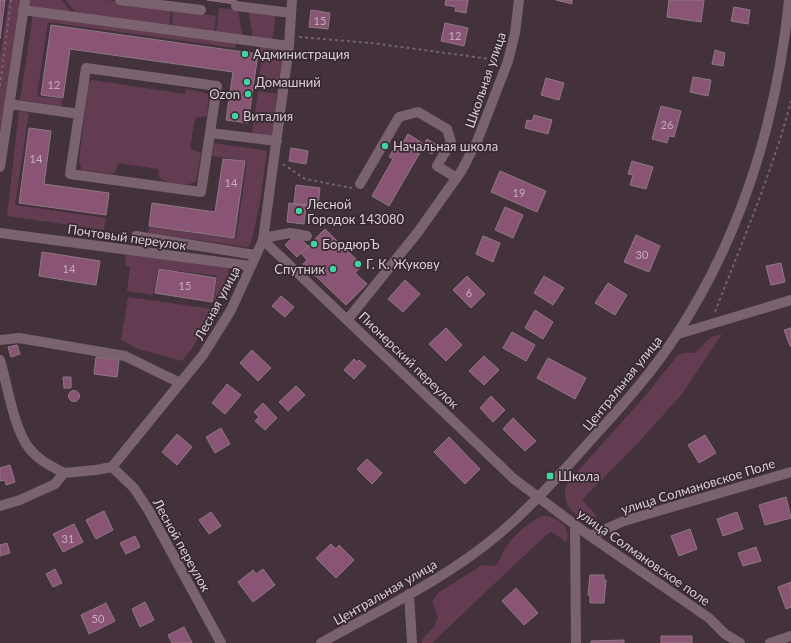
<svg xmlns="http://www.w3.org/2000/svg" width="791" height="643" font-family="Lato,sans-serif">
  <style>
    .green { fill: #633c52 }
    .building { fill: #8a5574; stroke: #8d7983 }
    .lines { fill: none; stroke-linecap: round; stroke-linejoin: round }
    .path { stroke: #72636a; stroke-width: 2; stroke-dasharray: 3 3; stroke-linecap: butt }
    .minor { stroke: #7a626f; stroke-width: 10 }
    .poi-dot { fill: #42d4a0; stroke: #382831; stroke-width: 1.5 }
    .labels { text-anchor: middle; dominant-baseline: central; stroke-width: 3.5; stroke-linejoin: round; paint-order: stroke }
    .number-label { font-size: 11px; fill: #c5b0bc }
    .poi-label { font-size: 13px; fill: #d9cfd4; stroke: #382831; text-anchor: start }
    .street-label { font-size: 13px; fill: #d9cfd4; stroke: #382831 }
  </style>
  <rect width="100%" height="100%" fill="#43323b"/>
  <path class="green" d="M9 0H20L0 134V56Z
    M27 0H62L72 14 25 8Z
    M66 0H106L171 8 169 28 77 15Z
    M219 8 238 10 243 38 216 34Z
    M248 9 276 13 272 41 253 38Z
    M173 10 216 16 214 31 172 25Z
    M33 14 236 43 235 48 48 22 37 96 62 99 61 106 20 100Z
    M257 46 283 50 279 82 259 79 262 54Z
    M92 80 185 94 186 89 206 93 209 95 207 116 195 118 190 148 201 153 196 181C189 187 165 184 159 177L158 169 118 163 116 171 112 174 82 170 79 162 88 83Z
    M258 91 277 94 272 136 252 133Z
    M19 111 29 113 15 205 106 218 104 230 7 216Z
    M213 143 267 151 260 202 251 243 247 247 148 233 149 227 236 239 247 161 212 156Z
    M126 254 228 268 229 279 216 303 213 302 217 276 158 268 153 295 127 291 130 267 125 265Z
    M128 297 213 309 192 349 182 361 138 349 121 340Z
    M722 334 682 394 638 443 582 500 597 516 587 521C571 516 558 497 569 481L646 395 678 355 684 353H695L711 337Z
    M542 516C556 515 573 527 566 542L552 532 547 534 432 643H422V639L434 627 438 617 432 602 438 593 482 565 495 566C501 560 501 553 506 547 513 536 530 521 542 516Z"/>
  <path class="building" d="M0 0H5L0 39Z
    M207 0H236L235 4Z
    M446 0H468L466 13 455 11 456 7 445 5Z
    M556 0H572V4Z
    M669 0H704L701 22 667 17Z
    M734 7 750 10 748 24 731 21Z
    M311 10 330 13 328 29 309 27Z
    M445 23 468 28 464 46 441 41Z
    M51 25 258 54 248 123 226 120 233 72 70 49 63 98 41 95Z
    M715 50 725 53 723 66 712 64Z
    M693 77 711 80 708 96 690 92Z
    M546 78 564 83 559 100 541 95Z
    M661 106 681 111 674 137 669 136 667 143 652 139Z
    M534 115 552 120 548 134 525 128 527 120 532 121Z
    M29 128 51 131 44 184 109 193 106 215 19 203Z
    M408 134 424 144 427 139 437 145 432 154 422 149 389 206 372 196 393 159 389 157 393 150 397 152Z
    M291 148 308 151 306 164 289 161Z
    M223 159 245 161 234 238 149 226 152 203 215 212Z
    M632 161 653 167 646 189 630 185 633 175 628 174Z
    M500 171 546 191 537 212 491 192Z
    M296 185 320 188 318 206 294 204Z
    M289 203 306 205 304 224 287 222Z
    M505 207 523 215 513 238 495 230Z
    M325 229 362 265 355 273 367 284 346 305 303 264 307 260 301 253Z
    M296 234 308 246 297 257 285 245Z
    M636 235 660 246 649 272 624 262Z
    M483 236 500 243 493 262 476 254Z
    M42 252 100 261 96 285 39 276Z
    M781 263 785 282 771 285 766 266Z
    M159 269 216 278 212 302 155 293Z
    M467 276 485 294 471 308 453 290Z
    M544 276 564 288 553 305 534 293Z
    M405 280 420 294 403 312 388 299Z
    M608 283 627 295 615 315 595 303Z
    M281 296 294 307 285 317 272 306Z
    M535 310 553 322 543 339 525 328Z
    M446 328 462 345 446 361 429 344Z
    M791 328V346H790L784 330Z
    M512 332 535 345 526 361 503 348Z
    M17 345 20 354 11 357 8 347Z
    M252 350 271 368 258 381 240 363Z
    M484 356 499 370 484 385 469 371Z
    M96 357 119 360 117 377 94 374Z
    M548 358 586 378 575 399 537 378Z
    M354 359 357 362 359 360 366 366 354 379 344 370Z
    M63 377H71V388H64Z
    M227 384 241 395 225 414 212 403Z
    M296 386 305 395 288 411 279 402Z
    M68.5 396a5.5 5.5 0 1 1 11 0a5.5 5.5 0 1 1-11 0Z
    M491 396 505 410 493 422 480 408Z
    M263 403 277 418 265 430 255 421 259 417 254 412Z
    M513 418 536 441 525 451 503 429Z
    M221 428 230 444 215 453 206 437Z
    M177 434 192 447 177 465 162 452Z
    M705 435 716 453 699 463 688 445Z
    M449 437 480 469 465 484 434 452Z
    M367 459 382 473 372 484 357 469Z
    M10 465 15 482 6 485 5 480 0 481V468Z
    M786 497 791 518 765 525 759 505Z
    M104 511 113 530 96 539 86 520Z
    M211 512 221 526 209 534 199 520Z
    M737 512 743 529 723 536 717 519Z
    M74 524 83 542 63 552 53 534Z
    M690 529 697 549 679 556 671 536Z
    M135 536 140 547 126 554 120 543Z
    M7 543 10 553 0 556V545Z
    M331 544 336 549 339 545 354 560 336 578 316 558Z
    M756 547 761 561 743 566 738 553Z
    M55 569 62 583 53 587 46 574Z
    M263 569 275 585 253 602 238 582 253 570 256 574Z
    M590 575H604V580H606L604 603H590V595H588Z
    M791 582V607L786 609 778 587Z
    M516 588 538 613 524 625 502 601Z
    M145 602 154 620 140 627 132 609Z
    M106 603 115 621 89 634 81 615Z
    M184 627 192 643H172L168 635Z
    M661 636H692V643H661Z
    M624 640V643H591V641Z"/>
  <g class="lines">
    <path class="path" d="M299 37 372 43 497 60
      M0 86 11 0
      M283 164 305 179 352 188
      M715 312C742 242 772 173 791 101"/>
    <path class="minor" d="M120 0 201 10
      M236 6 291 13
      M23 10 289 46
      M86 68 217 86 201 192 70 174Z
      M9 104 79 114
      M210 133 277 141
      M0 167 25 0
      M360 184 399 117 418 112 447 129 451 142 437 166 457 178
      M0 233 251 266
      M136 236 256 255
      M263 238 290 233 307 236
      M263 240 514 479 590 536 709 618 725 634 740 643
      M348 319 418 232 462 170 478 139 508 61 515 33 519 0
      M678 334 791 300
      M0 340 19 338 125 356 180 383
      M0 360C7 383 14 430 29 448 38 460 51 466 64 473
      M112 467 134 488 149 511 221 643
      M0 506 20 500 55 484 64 473 96 470 112 467 203 355 231 310 263 240 289 46 292 0
      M575 525 576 643
      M590 536 624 521 791 472
      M409 594 412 643
      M321 643C381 609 446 579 499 534 532 506 562 473 590 441 621 407 652 373 677 334 742 234 777 118 789 0
      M770 643 791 636"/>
  </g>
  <g class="poi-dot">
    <circle cx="245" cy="54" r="4"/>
    <circle cx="247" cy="82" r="4"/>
    <circle cx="248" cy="94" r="4"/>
    <circle cx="235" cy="116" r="4"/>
    <circle cx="385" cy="146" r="4"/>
    <circle cx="299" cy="211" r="4"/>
    <circle cx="314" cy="244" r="4"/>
    <circle cx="358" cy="264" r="4"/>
    <circle cx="333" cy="269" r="4"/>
    <rect x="546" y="472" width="8" height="8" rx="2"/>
  </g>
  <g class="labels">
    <g class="number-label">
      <text x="320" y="20">15</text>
      <text x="455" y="35">12</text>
      <text x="54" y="84">12</text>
      <text x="667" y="124">26</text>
      <text x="36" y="158">14</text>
      <text x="231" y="182">14</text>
      <text x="519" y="192">19</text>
      <text x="642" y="254">30</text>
      <text x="69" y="268">14</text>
      <text x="185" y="285">15</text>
      <text x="469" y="292">6</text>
      <text x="68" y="538">31</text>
      <text x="98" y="618">50</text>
    </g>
    <g class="poi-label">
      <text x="253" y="54">Администрация</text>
      <text x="255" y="82">Домашний</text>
      <text x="240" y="94" text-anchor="end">Ozon</text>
      <text x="243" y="116">Виталия</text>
      <text x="393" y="146">Начальная школа</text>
      <text x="307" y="204">Лесной<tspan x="307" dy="15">Городок 143080</tspan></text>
      <text x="322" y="244">БордюрЪ</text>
      <text x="366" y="264">Г. К. Жукову</text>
      <text x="325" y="269" text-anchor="end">Спутник</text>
      <text x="558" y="476">Школа</text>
    </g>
    <g class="street-label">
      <text transform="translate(485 80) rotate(-71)">Школьная улица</text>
      <text transform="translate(127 237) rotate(8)">Почтовый переулок</text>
      <text transform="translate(217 303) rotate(-62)">Лесная улица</text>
      <text transform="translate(409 360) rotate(44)">Пионерский переулок</text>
      <text transform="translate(622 383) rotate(-51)">Центральная улица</text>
      <text transform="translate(698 486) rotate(-17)">улица Солмановское Поле</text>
      <text transform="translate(182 545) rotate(61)">Лесной переулок</text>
      <text transform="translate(644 557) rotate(35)">улица Солмановское поле</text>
      <text transform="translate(385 592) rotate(-30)">Центральная улица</text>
    </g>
  </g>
</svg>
